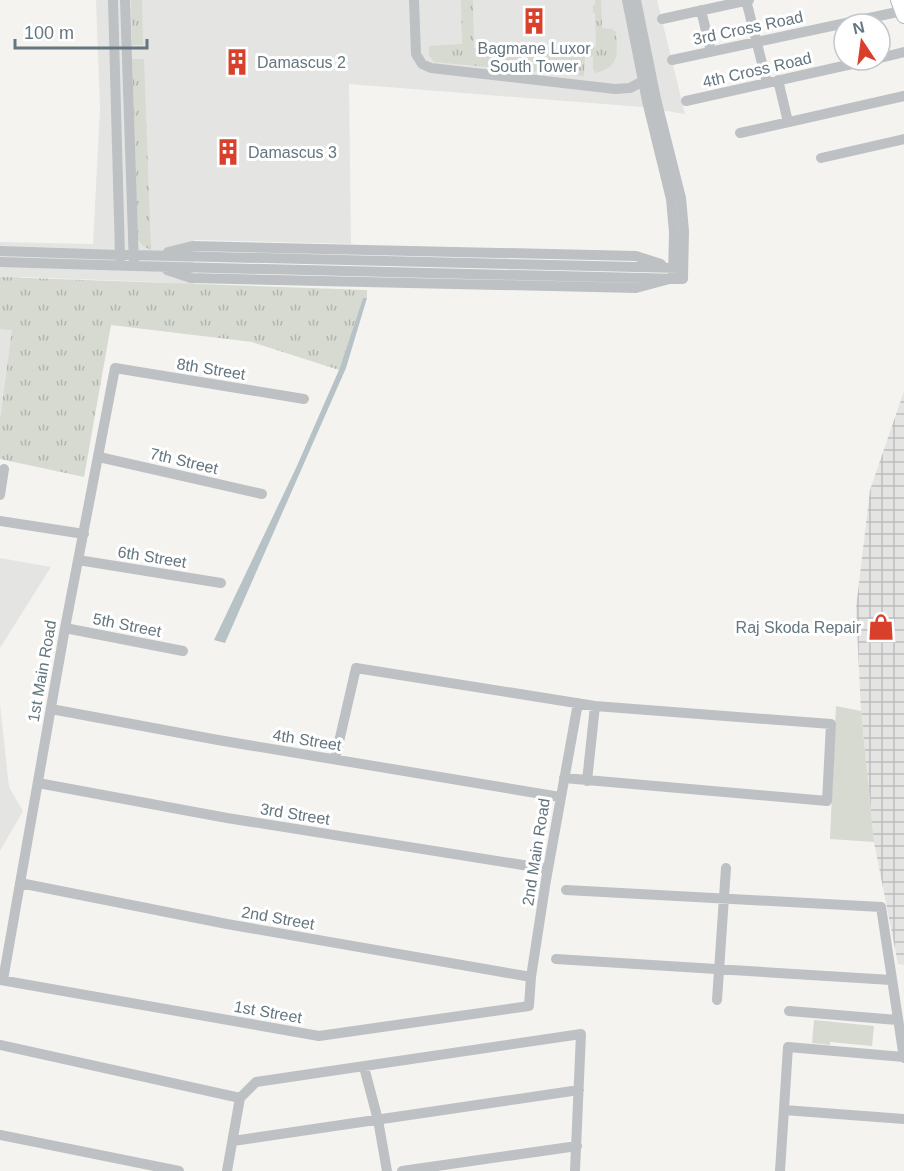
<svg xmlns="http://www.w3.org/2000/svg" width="904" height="1171" font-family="Helvetica,sans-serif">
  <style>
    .built { fill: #e4e5e3 }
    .industrial { fill: url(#industrial-grid) }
    .grass { fill: url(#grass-tufts) }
    .garden { fill: #d6dad1 }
    .water { fill: #b6c2c5 }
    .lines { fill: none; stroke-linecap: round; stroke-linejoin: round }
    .secondary-casing { stroke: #afb5b8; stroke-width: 16 }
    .street { stroke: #bdc1c4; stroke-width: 10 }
    .secondary { stroke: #fff; stroke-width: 14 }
    .labels { text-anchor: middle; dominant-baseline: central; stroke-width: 6; stroke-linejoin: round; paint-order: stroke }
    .street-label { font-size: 16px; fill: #64767f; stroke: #fff }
    .poi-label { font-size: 16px; fill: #64767f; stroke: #fff; text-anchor: start }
  </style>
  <defs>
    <pattern id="industrial-grid" width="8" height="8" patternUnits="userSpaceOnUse" patternTransform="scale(1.5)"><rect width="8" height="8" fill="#e4e5e3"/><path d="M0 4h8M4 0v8" fill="none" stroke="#bcbebd"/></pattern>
    <pattern id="grass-tufts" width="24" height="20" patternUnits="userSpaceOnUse" patternTransform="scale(1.5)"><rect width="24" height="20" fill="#d6dad1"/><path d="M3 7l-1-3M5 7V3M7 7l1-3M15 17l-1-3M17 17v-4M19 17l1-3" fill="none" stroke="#b1b5af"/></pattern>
  </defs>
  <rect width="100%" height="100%" fill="#f4f3f0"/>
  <path class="built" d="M96 0H657L685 114 642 107 349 84 351 244 194 240V285L155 282 20 277 0 419V242L93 244 100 109Z
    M0 558 51 567 0 648Z
    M0 704 9 787 23 811 0 851Z"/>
  <path class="industrial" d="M904 391V965L898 964 874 842 861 711 856 608 870 490Z"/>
  <path class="grass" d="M131 0H142L143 45H132Z
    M461 0H473L474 48 596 47 595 13H593V5H595V0H601L602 28 612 29 616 32C617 55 621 65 596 73L593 70V57H585L584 76 434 62 429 55V46L462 44Z
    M132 59H144L151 250 143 246 137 239Z
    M0 277 367 290V298H363L339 370 252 342 111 325 84 477 0 459V419L12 330 0 329Z"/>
  <path class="garden" d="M836 706 861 711 874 842 830 839Z
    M814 1020 874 1026 872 1046 830 1042V1045L812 1043Z"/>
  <path class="water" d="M363 298H367L346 368 225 643 214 640 296 468 339 370Z"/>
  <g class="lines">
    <defs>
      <path id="secondary" d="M898 0 904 16"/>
    </defs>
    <use href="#secondary" class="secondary-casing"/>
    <path class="street" d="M414 0 416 54 422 64 431 68 615 89 630 88 643 81
      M746 0 767 83
      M701 10 711 52
      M662 19 749 0
      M880 58 904 52
      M672 60 902 11
      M778 80 788 122
      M686 101 870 60
      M740 133 904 96
      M821 158 904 139
      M0 251 120 255 113 0
      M168 252 192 246 636 256 661 264
      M0 262 134 266 125 0
      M120 265V255H134L679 268
      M134 266 683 279 684 231 681 198 656 99 636 0
      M167 270 191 278 636 288 673 278 674 232 671 199 647 101 627 0
      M99 457 262 494
      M0 495 4 469
      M0 521 84 534
      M78 560 221 583
      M65 628 183 651
      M51 709 218 740 560 797
      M335 759 356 668 595 706 831 724 827 801 564 778
      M587 781 595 706
      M38 783 227 818 548 869
      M20 883 227 924 531 977
      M566 890 881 907 904 1058
      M556 959 891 980
      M0 980 319 1036 529 1006 531 977 546 880 578 703
      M3 980 65 628 115 368 304 399
      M717 1000 726 868
      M789 1011 897 1020
      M0 1045 240 1098
      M364 1067 378 1120 387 1171
      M784 1110 904 1119
      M0 1135 179 1171
      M233 1141 579 1090
      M227 1171 240 1098 256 1082 581 1034 575 1171
      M402 1171 577 1146
      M780 1171 788 1047 904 1057"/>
    <use href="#secondary" class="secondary"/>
  </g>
  <defs>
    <symbol id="building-bare" viewBox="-9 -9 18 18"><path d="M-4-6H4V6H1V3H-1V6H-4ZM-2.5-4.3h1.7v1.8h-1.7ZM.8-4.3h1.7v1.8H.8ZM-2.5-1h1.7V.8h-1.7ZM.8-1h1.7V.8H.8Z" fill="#d9402b" stroke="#fff" stroke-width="2.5" paint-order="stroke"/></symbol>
    <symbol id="shop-bare" viewBox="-9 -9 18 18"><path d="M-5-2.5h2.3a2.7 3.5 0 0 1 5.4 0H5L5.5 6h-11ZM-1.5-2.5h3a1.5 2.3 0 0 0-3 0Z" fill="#d9402b" stroke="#fff" stroke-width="2.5" paint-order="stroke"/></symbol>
  </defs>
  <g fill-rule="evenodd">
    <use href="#building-bare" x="515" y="2" width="38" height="38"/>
    <use href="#building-bare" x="218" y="43" width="38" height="38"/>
    <use href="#building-bare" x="209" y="133" width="38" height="38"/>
    <use href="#shop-bare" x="862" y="608" width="38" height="38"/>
  </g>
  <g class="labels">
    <g class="street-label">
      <text transform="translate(748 28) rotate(-12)">3rd Cross Road</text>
      <text transform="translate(757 70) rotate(-13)">4th Cross Road</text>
      <text transform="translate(211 369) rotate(9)">8th Street</text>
      <text transform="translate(184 461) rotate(13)">7th Street</text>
      <text transform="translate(152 557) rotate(9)">6th Street</text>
      <text transform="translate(127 625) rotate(11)">5th Street</text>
      <text transform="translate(42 671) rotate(-80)">1st Main Road</text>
      <text transform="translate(307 740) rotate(9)">4th Street</text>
      <text transform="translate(295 814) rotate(9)">3rd Street</text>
      <text transform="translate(536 852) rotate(-81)">2nd Main Road</text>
      <text transform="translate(278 918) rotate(10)">2nd Street</text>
      <text transform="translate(268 1012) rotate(10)">1st Street</text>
    </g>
    <g class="poi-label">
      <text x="534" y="48" text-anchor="middle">Bagmane Luxor<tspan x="534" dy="18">South Tower</tspan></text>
      <text x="257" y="62">Damascus 2</text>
      <text x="248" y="152">Damascus 3</text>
      <text x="861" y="627" text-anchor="end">Raj Skoda Repair</text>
    </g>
  </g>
  <g transform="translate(862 42) rotate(347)"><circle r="28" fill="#ffffff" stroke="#c1c8cc" stroke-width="1.5"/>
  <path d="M0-4.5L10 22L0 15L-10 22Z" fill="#d9402b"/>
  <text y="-9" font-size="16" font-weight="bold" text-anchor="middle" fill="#64767f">N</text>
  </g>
  <path d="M15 39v9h132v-9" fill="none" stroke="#64767f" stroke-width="3"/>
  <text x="24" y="39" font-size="18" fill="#64767f" stroke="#ffffff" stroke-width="4.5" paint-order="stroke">100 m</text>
</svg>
